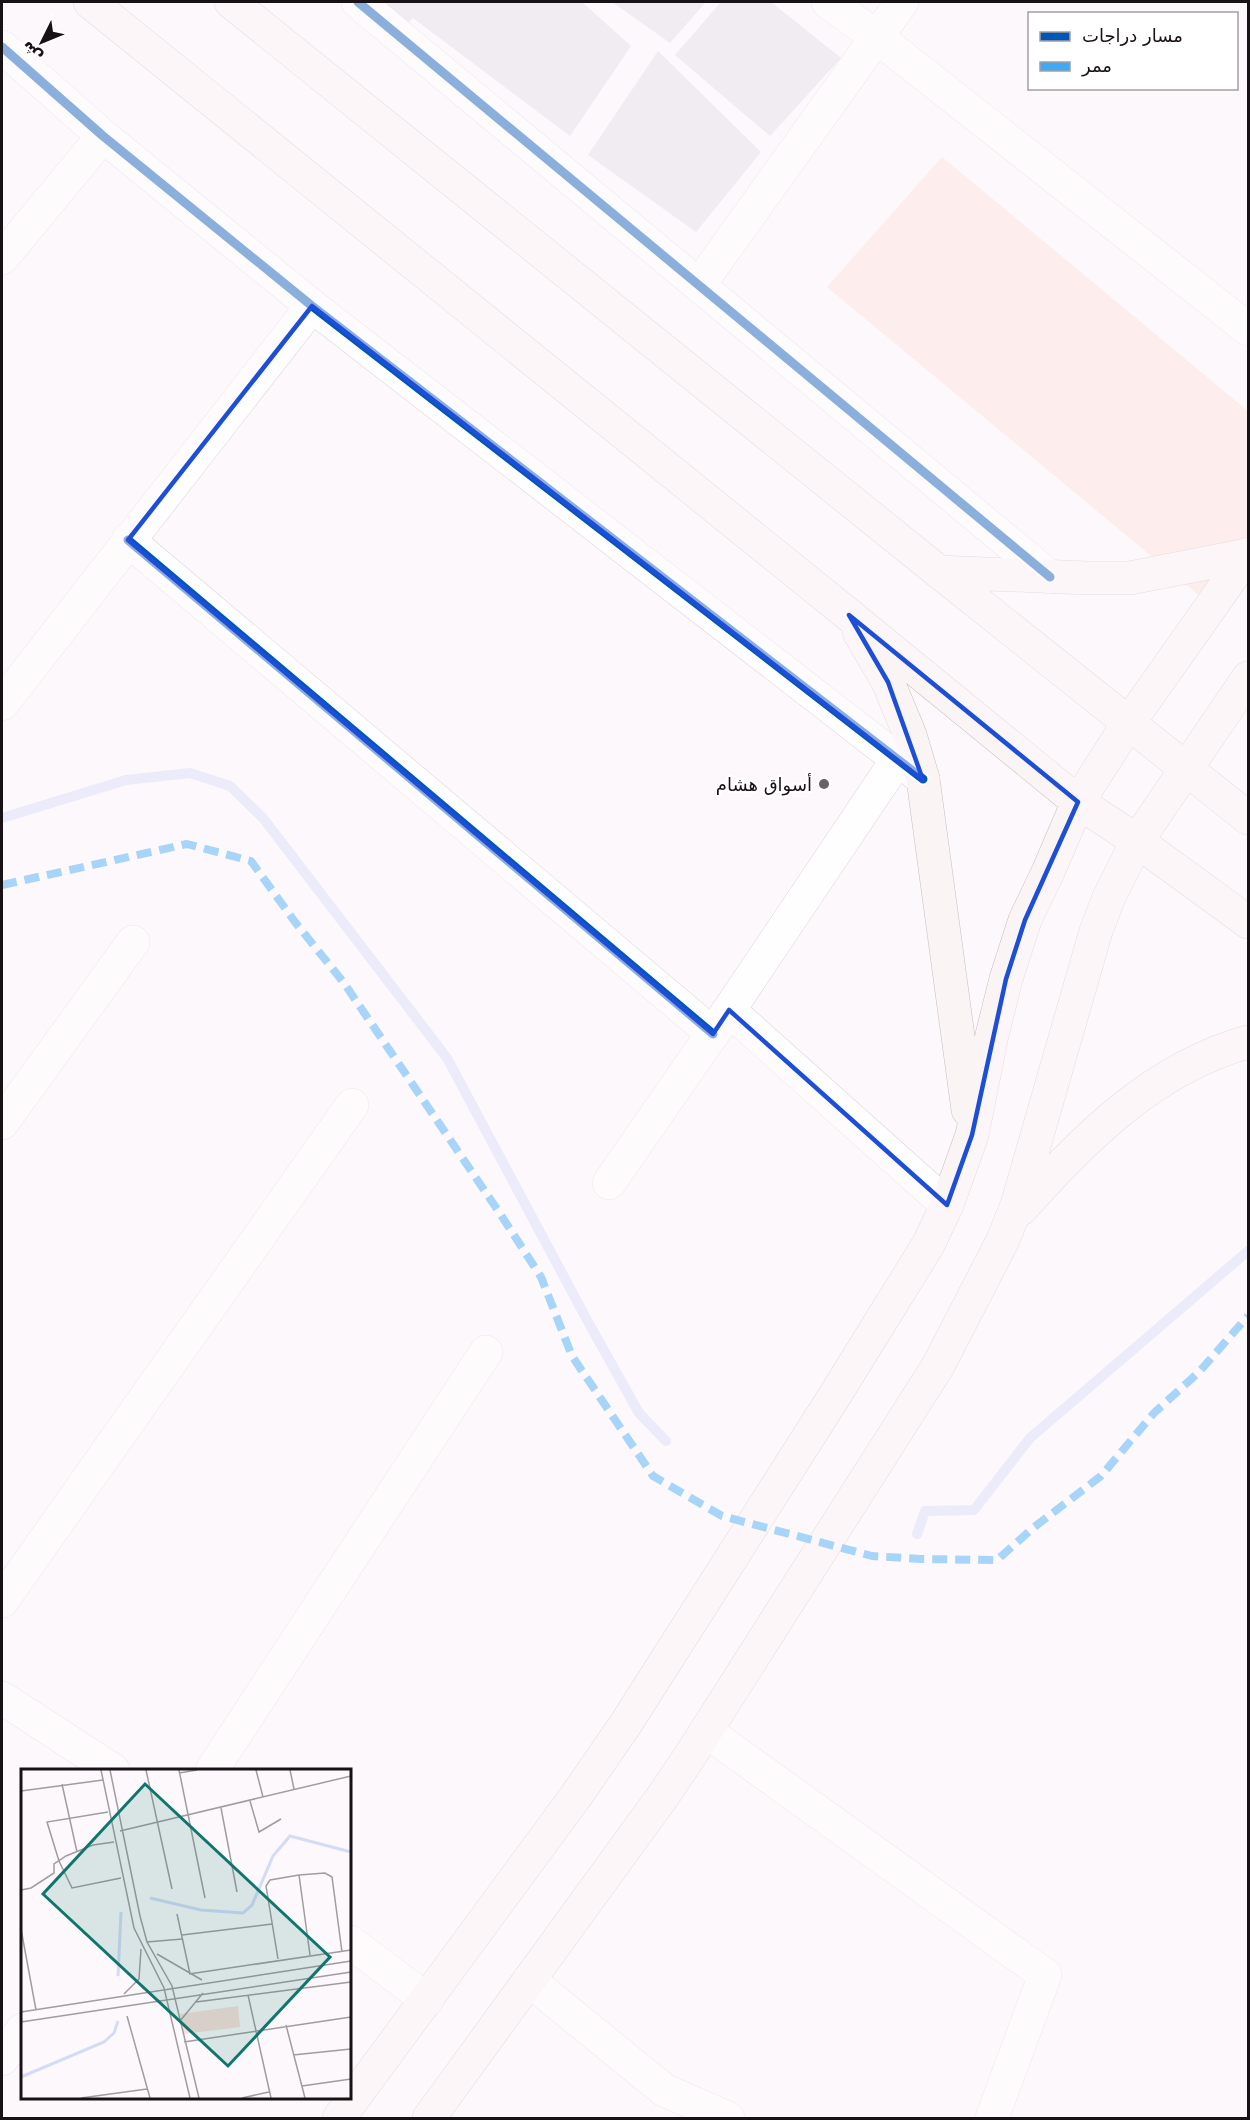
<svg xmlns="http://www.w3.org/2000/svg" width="1250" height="2120" font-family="'DejaVu Sans','Noto Sans Arabic',sans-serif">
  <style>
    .green { fill: #fcdfd9 }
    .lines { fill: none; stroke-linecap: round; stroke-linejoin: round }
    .stream { stroke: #d4dbf8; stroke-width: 10 }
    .building { fill: #e3dce7 }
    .minor-casing { stroke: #dad4d8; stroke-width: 34 }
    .major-casing { stroke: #c8bcc0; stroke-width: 34 }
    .minor { stroke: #fffefe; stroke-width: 33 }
    .major { stroke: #faf4f5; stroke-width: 33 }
    .quiet { stroke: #3fa9f5; stroke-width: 8; stroke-dasharray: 15 8; stroke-linecap: butt }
    .cycleway-casing { stroke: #fff; stroke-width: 13 }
    .cycleway { stroke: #0057b8; stroke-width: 9 }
    .marked { fill: none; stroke: #1d4ed8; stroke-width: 4.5; stroke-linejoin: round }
    .poi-dot { fill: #686266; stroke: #fff; stroke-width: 2 }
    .labels { text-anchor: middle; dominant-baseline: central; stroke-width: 4.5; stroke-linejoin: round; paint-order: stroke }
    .poi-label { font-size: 18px; fill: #181216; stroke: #fff; text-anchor: end }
    .inset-river { fill: none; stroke: #d4dbf8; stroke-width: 3 }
    .inset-road { fill: none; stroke: #a19c9f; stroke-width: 1.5 }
    .view { fill: #0f766e; fill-opacity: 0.15; stroke: #0f766e; stroke-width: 3 }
    .inset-edge { fill: none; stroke: #181216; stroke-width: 3 }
  </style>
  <rect width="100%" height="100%" fill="#fdf8fb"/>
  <path class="green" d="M942 157 1248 411V533L1203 599 827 287Z"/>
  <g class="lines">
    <path class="stream" d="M2 818 126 780 190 773 230 786 263 818 447 1058 587 1320 639 1413 666 1441
      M917 1534 925 1511 974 1510 1030 1438 1248 1251"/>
  </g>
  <path class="building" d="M375 2H582L631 46 570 136 413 18 403 28Z
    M612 2H706L670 43Z
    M721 2H771L841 58 770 136 675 55Z
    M658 51 761 152 696 232 588 155Z"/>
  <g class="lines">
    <defs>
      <path id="minor" d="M358 2 1050 577
        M828 2 878 38 1248 329
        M2 47 103 136 312 306 923 779
        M2 258 103 136
        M699 285 902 2
        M128 540 713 1034
        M2 704 312 306
        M729 1010 947 1205
        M2 1123 133 942
        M609 1183 729 1010 897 760
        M2 1601 352 1105
        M2 1698 113 1770
        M706 1731 1045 1975 992 2118
        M212 1770 486 1352
        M350 1942 427 2000
        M529 1980 664 2090 728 2118
        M2 2059 22 2030"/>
      <path id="major" d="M90 2 849 615 1078 802 1137 841 1248 922
        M231 2 939 572 1248 818
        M939 572 1088 578H1130L1248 555
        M859 632 888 682 910 735 923 779 968 1110
        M1021 1209C1084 1138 1154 1068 1248 1042
        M339 2118 576 1796 625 1725 832 1400 928 1245 947 1205 972 1135 992 1035 1006 979 1025 920 1048 872 1078 802 1128 724 1248 554
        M429 2118 663 1796 690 1756 938 1366 1003 1240 1017 1205 1096 931 1109 897 1137 841 1248 678"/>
    </defs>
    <use href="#minor" class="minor-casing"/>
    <use href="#major" class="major-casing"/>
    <use href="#minor" class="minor"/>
    <use href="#major" class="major"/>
    <path class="quiet" d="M2 885 187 844 251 861 295 922 344 983 499 1212 541 1277 572 1356 653 1476 722 1516 872 1556 921 1559 997 1560 1033 1528 1101 1476 1154 1413 1199 1372 1248 1316"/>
    <defs>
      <path id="cycleway" d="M358 2 1050 577
        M2 47 103 136 312 306 923 779
        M128 540 713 1034"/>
    </defs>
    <use href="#cycleway" class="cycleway-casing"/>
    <use href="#cycleway" class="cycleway"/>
  </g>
  <path d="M0 0H1250V2120H0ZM312 306 923 780 888 682 849 615 1078 802 1025 920 1006 979 972 1135 947 1205 729 1010 713 1034 128 540Z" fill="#fdf8fb" fill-opacity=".55" fill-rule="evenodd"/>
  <path class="marked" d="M312 306 923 780 888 682 849 615 1078 802 1025 920 1006 979 972 1135 947 1205 729 1010 713 1034 128 540Z"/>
  <circle class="poi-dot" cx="824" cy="784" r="6"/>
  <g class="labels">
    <g class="poi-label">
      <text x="812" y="784">أسواق هشام</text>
    </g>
  </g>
  <g transform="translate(21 1769)">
    <rect width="330" height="330" fill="#fdf8fb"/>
    <path d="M217 237 219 258 163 265 159 245Z" fill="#fcdfd9"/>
    <path class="inset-river" d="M129 129 180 141 222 144 231 136 252 87 269 67 330 83M97 207 100 143M0 308 83 273 93 264 97 252"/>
    <path class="inset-road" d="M80 1 113 159 143 219 169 329M89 1 119 147 126 173 151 217 178 329M125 1 151 120M158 1 184 129M235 1 242 28M269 1 273 20M158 4 176 1M41 15 56 83M0 22 82 11M229 32 238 63 260 50M200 39 216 123M87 43 26 53 38 92 51 119 100 109M99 62 330 7M278 106 289 186M0 121 10 119 33 104V95L45 87 72 76 93 73M156 145 169 205M0 160 15 241M161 166 251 155M126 173 161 170M136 185 181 211M257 190 245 117 249 111 278 106 304 104 311 108 321 183M168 205 330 181M103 225 118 210 120 180M227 226 250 329M175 233 330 213M0 243 330 192M106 247 129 329M159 252 182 224M0 253 330 203M265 256 284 329M163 273 330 248M272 286 330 280M281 317 330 310M60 329 126 320M221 329 248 323"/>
    <path class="view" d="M124 15 309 188 207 297 22 125Z"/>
    <rect width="330" height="330" class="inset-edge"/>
  </g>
  <rect width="1250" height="2120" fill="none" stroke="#181216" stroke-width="6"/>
  <rect x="1028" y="12" width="210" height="78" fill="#ffffff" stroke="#a3a0a2" stroke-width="1.5"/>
  <rect x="1040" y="32" width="30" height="9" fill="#0057b8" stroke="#a3a0a2" stroke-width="1.5"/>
  <text x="1082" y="42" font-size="18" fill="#181216">مسار دراجات</text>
  <rect x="1040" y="62" width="30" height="9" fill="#3fa9f5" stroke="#a3a0a2" stroke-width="1.5"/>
  <text x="1082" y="72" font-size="18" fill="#181216">ممر</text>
  <g transform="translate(42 42) rotate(227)" stroke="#ffffff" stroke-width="4.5" paint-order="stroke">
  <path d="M0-4.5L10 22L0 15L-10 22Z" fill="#181216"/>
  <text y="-9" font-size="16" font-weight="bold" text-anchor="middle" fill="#181216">ش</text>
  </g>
</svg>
